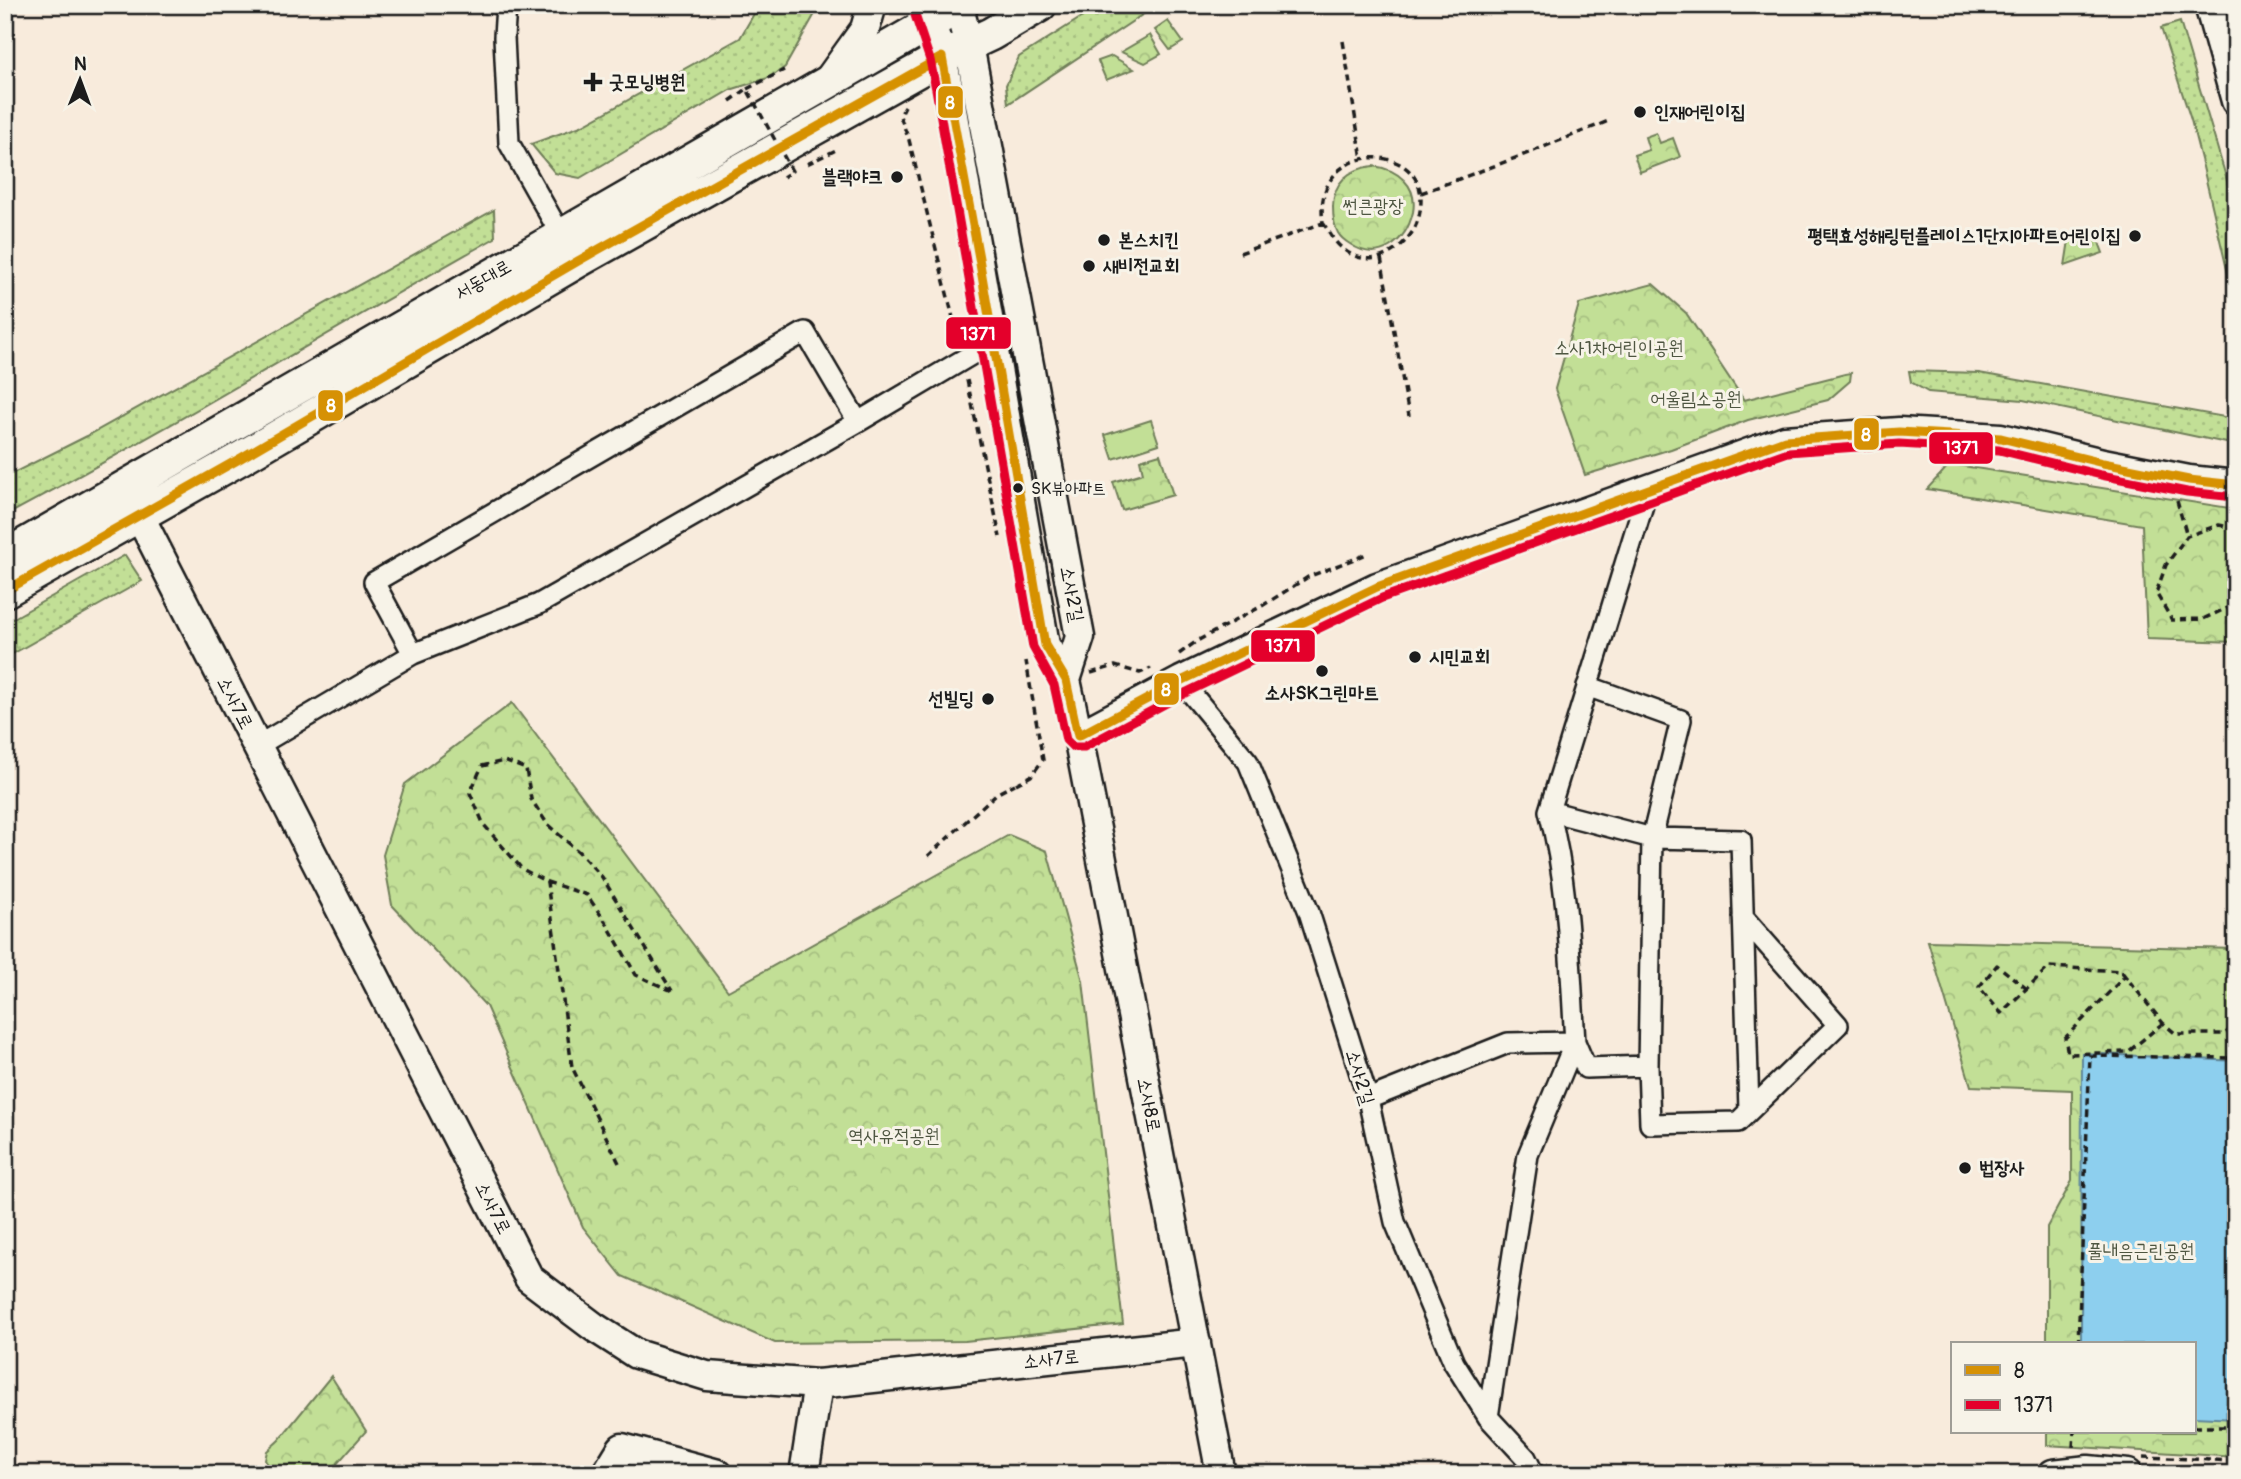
<svg xmlns="http://www.w3.org/2000/svg" width="2241" height="1479" font-family="Pangolin,'Poor Story',sans-serif">
  <style>
    .grass { fill: url(#grass-dots); stroke: #6f7e59; stroke-width: 2 }
    .forest { fill: url(#forest-crowns); stroke: #6f7e59; stroke-width: 2 }
    .pitch { fill: #c2df96; stroke: #6f7e59; stroke-width: 2 }
    .water { fill: #8dcfee; stroke: #60879a; stroke-width: 2 }
    .lines { fill: none; stroke-linecap: round; stroke-linejoin: round }
    .street-casing { stroke: #1c1c1c; stroke-width: 24 }
    .secondary-casing { stroke: #1c1c1c; stroke-width: 33 }
    .primary-casing { stroke: #1c1c1c; stroke-width: 37 }
    .path { stroke: #1c1c1c; stroke-width: 3.5; stroke-dasharray: 7 5; stroke-linecap: butt }
    .street { stroke: #f7f3e8; stroke-width: 19 }
    .secondary { stroke: #f7f3e8; stroke-width: 28 }
    .primary { stroke: #f7f3e8; stroke-width: 32 }
    .path-bridge { stroke: #1c1c1c; stroke-width: 3.5; stroke-dasharray: 7 5; stroke-linecap: butt }
    .bus-1-casing { stroke: #f7f3e8; stroke-width: 14 }
    .bus-2-casing { stroke: #f7f3e8; stroke-width: 14 }
    .bus-1 { stroke: #d69104; stroke-width: 9 }
    .bus-2 { stroke: #e4002b; stroke-width: 9 }
    .poi-dot { fill: #1c1c1c; stroke: #f7f3e8; stroke-width: 2.5 }
    .labels { text-anchor: middle; dominant-baseline: central; stroke-width: 6; stroke-linejoin: round; paint-order: stroke }
    .bus-label { font-size: 17px; fill: #1c1c1c; stroke: #f7f3e8; text-anchor: start }
    .poi-label { font-size: 19px; font-weight: bold; fill: #1c1c1c; stroke: #f7f3e8; text-anchor: start }
    .park-label { font-size: 19px; fill: #4e5641; stroke: #f7f3e8 }
    .street-label { font-size: 19px; fill: #1c1c1c; stroke: #f7f3e8 }
    .line-badge { stroke: #f7f3e8; stroke-width: 2.5 }
    .badge-label { font-size: 19px; text-anchor: middle; font-weight: bold; fill: #fff }
  </style>
  <defs>
    <pattern id="grass-dots" width="8" height="8" patternUnits="userSpaceOnUse" patternTransform="scale(1.75)"><rect width="8" height="8" fill="#c2df96"/><path d="M2 2h.1M6 6h.1" fill="none" stroke="#a6bf81" stroke-width="1.8" stroke-linecap="round"/></pattern>
    <pattern id="forest-crowns" width="20" height="18" patternUnits="userSpaceOnUse" patternTransform="scale(1.75)"><rect width="20" height="18" fill="#c2df96"/><path d="M2 6a3 3 0 1 1 6 0M12 15a3 3 0 1 1 6 0" fill="none" stroke="#a6bf81"/></pattern>
  </defs>
  <rect width="100%" height="100%" fill="#f8ebdc"/>
  <filter id="ink" filterUnits="userSpaceOnUse"><feTurbulence type="fractalNoise" baseFrequency=".0143" numOctaves="2"/><feDisplacementMap in="SourceGraphic" scale="14" xChannelSelector="R" yChannelSelector="G"/><feConvolveMatrix kernelMatrix="1 2 1 2 8 2 1 2 1" color-interpolation-filters="sRGB"/></filter>
  <g filter="url(#ink)">
    <path class="grass" d="M759 5H820L785 67 771 77 730 90 580 178 555 173 531 144 581 126 740 38Z
      M1101 5H1157L1008 104 1006 85 1019 57Z
      M2180 22 2226 177 2236 221V308L2203 167 2191 120 2161 28Z
      M494 210 495 238C331 330 171 428 5 516V477L87 436Z
      M1909 371 1979 373 2236 419V445L2023 400 1928 392 1911 382Z
      M125 555 142 581 5 658V623Z"/>
    <path class="forest" d="M1168 21 1183 42 1170 50 1155 30Z
      M1150 35 1161 54 1145 63 1121 52Z
      M1112 56 1134 69 1106 80 1098 61Z
      M1656 133 1660 143 1673 138 1680 157 1640 172 1634 155 1649 150 1645 137Z
      M1373 166C1397 169 1418 185 1413 212 1406 242 1379 264 1350 244 1345 241 1341 238 1338 233 1334 226 1333 216 1333 207 1333 182 1349 169 1373 166Z
      M2095 232 2103 253 2065 266 2069 240Z
      M1653 284 1686 313 1744 400 1845 374 1851 373 1850 381 1828 400 1748 420 1671 449 1585 475 1555 389 1579 304Z
      M1160 454 1173 495 1122 510 1113 482 1143 473 1140 460Z
      M1950 464 2236 509V642L2147 639 2142 525 1927 489Z
      M512 703 728 991 1009 835 1047 851 1083 981 1123 1324 965 1341 775 1343 622 1276 583 1227 486 1006 392 905 383 855 405 784Z
      M1928 941 2236 949V1457L2047 1445V1432H2194V1344H2047V1227L2072 1181V1090L1971 1086Z
      M331 1376 366 1431 328 1474H274L265 1460 267 1451 279 1440Z"/>
    <path class="pitch" d="M1151 420 1159 444 1113 459 1105 435Z"/>
    <path class="water" d="M2082 1053 2236 1061V1419L2194 1417V1344H2081Z"/>
    <g class="lines">
      <defs>
        <path id="street" d="M506 5 504 37 509 143 561 235
          M413 654 374 582 805 332 858 422
          M1181 681 1248 762 1309 912 1368 1099 1395 1222 1454 1363 1488 1417 1526 1458 1534 1474
          M1587 686 1681 720 1652 838 1648 1066
          M257 746 413 654 539 604 858 422 993 342
          M1549 811 1652 838 1741 840 1749 1111
          M1575 1042 1586 1068 1648 1066 1650 1124 1738 1122 1838 1025 1743 917
          M1368 1099 1508 1043 1575 1042C1570 965 1569 886 1549 811L1648 489
          M1488 1417 1528 1155 1575 1042"/>
        <path id="secondary" d="M925 5 942 57 948 87 1045 645 1066 680 1078 736 1221 1474
          M958 5 969 45 1080 637 1066 680
          M2209 5 2236 101
          M827 82 865 29 872 5
          M140 517 529 1278 594 1327 636 1354 707 1376 818 1384 1196 1343
          M1078 736 1181 681 1377 587 1785 440 1899 432 2001 438 2103 463 2189 480 2236 485
          M606 1474 622 1448 718 1474
          M804 1474 818 1384
          M2053 1474 2088 1470 2128 1474"/>
        <path id="primary" d="M5 556 962 5
          M5 591 241 458 578 261 942 57 991 34 1040 5"/>
      </defs>
      <use href="#street" class="street-casing"/>
      <use href="#secondary" class="secondary-casing"/>
      <use href="#primary" class="primary-casing"/>
      <path class="path" d="M1343 41 1362 159
        M747 89 784 70
        M905 106 900 116 909 140 959 342
        M807 164 836 150
        M1421 193 1521 156 1611 120
        M1240 253 1323 223C1311 141 1420 140 1421 199 1421 214 1417 228 1407 239 1390 259 1364 267 1342 248 1334 242 1329 231 1323 223
        M1381 258 1409 416
        M967 380 1000 537
        M2177 501 2187 536
        M2236 528 2219 525 2187 536 2166 565 2156 593 2172 620 2203 619 2236 604
        M1179 654 1197 641 1262 606 1308 577 1367 554
        M1091 673 1115 666 1140 673 1151 668
        M1016 784 1031 776 1043 760 1026 661
        M928 856 996 794 1015 784
        M547 882 587 895 607 924 636 975 670 990
        M2027 989 1997 965 1979 987 2001 1013 2049 967 2121 971 2125 976
        M2163 1023 2128 1052 2068 1054 2065 1038 2125 976 2163 1023 2176 1034H2225L2236 1023
        M619 1163 572 1067 547 882 522 869 484 825 470 793 482 766 504 761 526 769 531 799 548 825 579 852 602 877 672 991
        M2078 1344 2090 1056 2236 1058
        M2194 1427H2236
        M2073 1447 2074 1432
        M2143 1457 2236 1461"/>
      <use href="#street" class="street"/>
      <use href="#secondary" class="secondary"/>
      <use href="#primary" class="primary"/>
      <path class="path-bridge" d="M730 101 747 89 792 171 783 177"/>
      <defs>
        <path id="bus-1" d="M5 591 241 458 578 261 942 57 979 258 1045 645 1066 680 1078 736 1181 681 1377 587 1785 440 1899 432 2001 438 2103 463 2189 480 2236 485"/>
        <path id="bus-2" d="M913 9 930 60 936 89 1033 647 1054 685 1066 740 1073 747H1084L1187 692 1382 598 1788 452 1899 444 1999 450 2101 475 2187 492 2235 497"/>
      </defs>
      <use href="#bus-1" class="bus-1-casing"/>
      <use href="#bus-2" class="bus-2-casing"/>
      <use href="#bus-1" class="bus-1"/>
      <use href="#bus-2" class="bus-2"/>
    </g>
  </g>
  <g class="poi-dot">
    <path d="M589.5 71.5h7v7h7v7h-7v7h-7v-7h-7v-7h7z"/>
    <circle cx="1640" cy="112" r="7"/>
    <circle cx="897" cy="177" r="7"/>
    <circle cx="2135" cy="236" r="7"/>
    <circle cx="1104" cy="240" r="7"/>
    <circle cx="1089" cy="266" r="7"/>
    <circle cx="1018" cy="488" r="6"/>
    <circle cx="1415" cy="657" r="7"/>
    <circle cx="1322" cy="671" r="7"/>
    <circle cx="988" cy="699" r="7"/>
    <circle cx="1965" cy="1168" r="7"/>
  </g>
  <g class="labels">
    <g class="bus-label">
      <text x="1031" y="488">SK뷰아파트</text>
    </g>
    <g class="poi-label">
      <text x="609" y="82">굿모닝병원</text>
      <text x="1654" y="112">인재어린이집</text>
      <text x="883" y="177" text-anchor="end">블랙야크</text>
      <text x="2121" y="236" text-anchor="end">평택효성해링턴플레이스1단지아파트어린이집</text>
      <text x="1118" y="240">본스치킨</text>
      <text x="1103" y="266">새비전교회</text>
      <text x="1429" y="657">시민교회</text>
      <text x="1322" y="693" text-anchor="middle">소사SK그린마트</text>
      <text x="974" y="699" text-anchor="end">선빌딩</text>
      <text x="1979" y="1168">법장사</text>
    </g>
    <g class="park-label">
      <text x="1373" y="206">썬큰광장</text>
      <text x="1619" y="348">소사1차어린이공원</text>
      <text x="1696" y="399">어울림소공원</text>
      <text x="894" y="1136">역사유적공원</text>
      <text x="2141" y="1251">풀내음근린공원</text>
    </g>
    <g class="street-label">
      <text transform="translate(483 280) rotate(-30)">서동대로</text>
      <text transform="translate(1072 594) rotate(79)">소사2길</text>
      <text transform="translate(235 703) rotate(63)">소사7로</text>
      <text transform="translate(1360 1077) rotate(73)">소사2길</text>
      <text transform="translate(1149 1105) rotate(79)">소사8로</text>
      <text transform="translate(493 1208) rotate(63)">소사7로</text>
      <text transform="translate(1051 1359) rotate(-6)">소사7로</text>
    </g>
  </g>
  <g class="line-badge">
    <rect x="937" y="85" width="27" height="34" rx="7" fill="#d69104"/>
    <rect x="945" y="316" width="67" height="34" rx="7" fill="#e4002b"/>
    <rect x="317" y="389" width="27" height="33" rx="7" fill="#d69104"/>
    <rect x="1853" y="417" width="27" height="34" rx="7" fill="#d69104"/>
    <rect x="1928" y="431" width="66" height="34" rx="7" fill="#e4002b"/>
    <rect x="1250" y="629" width="66" height="34" rx="7" fill="#e4002b"/>
    <rect x="1153" y="672" width="27" height="34" rx="7" fill="#d69104"/>
  </g>
  <g class="badge-label">
    <text x="950" y="109">8</text>
    <text x="978" y="340">1371</text>
    <text x="331" y="412">8</text>
    <text x="1866" y="441">8</text>
    <text x="1961" y="454">1371</text>
    <text x="1283" y="652">1371</text>
    <text x="1166" y="696">8</text>
  </g>
  <rect width="2241" height="1479" fill="none" stroke="#f7f3e8" stroke-width="28"/>
  <rect x="14" y="14" width="2213" height="1451" fill="none" stroke="#1c1c1c" stroke-width="2.5" filter="url(#ink)"/>
  <rect x="1951" y="1342" width="245" height="91" fill="#f7f3e8" stroke="#9f9d96" stroke-width="2"/>
  <rect x="1965" y="1365" width="35" height="10" fill="#d69104" stroke="#9f9d96" stroke-width="2"/>
  <text x="2014" y="1378" font-size="21" fill="#1c1c1c">8</text>
  <rect x="1965" y="1400" width="35" height="10" fill="#e4002b" stroke="#9f9d96" stroke-width="2"/>
  <text x="2014" y="1412" font-size="21" fill="#1c1c1c">1371</text>
  <g transform="translate(80 80) rotate(1)" stroke="#f7f3e8" stroke-width="5" paint-order="stroke">
  <path d="M0-5L12 26L0 18L-12 26Z" fill="#1c1c1c"/>
  <text y="-10" font-size="19" font-weight="bold" text-anchor="middle" fill="#1c1c1c">N</text>
  </g>
</svg>
